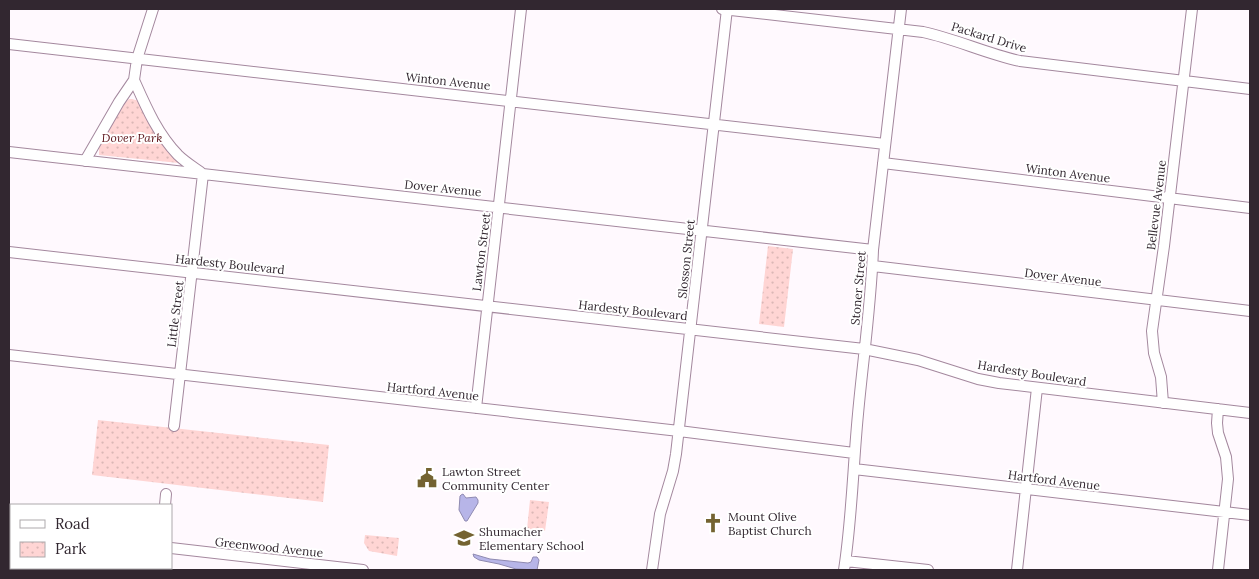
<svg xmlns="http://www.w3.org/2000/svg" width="1259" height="579" font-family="Lora,serif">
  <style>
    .park { fill: url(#park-dots) }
    .water { fill: #b7b5e8; stroke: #8f8ab1 }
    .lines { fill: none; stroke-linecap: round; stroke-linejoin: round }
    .minor-casing { stroke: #a4889e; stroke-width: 12 }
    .minor { stroke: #fff; stroke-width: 10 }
    .labels { text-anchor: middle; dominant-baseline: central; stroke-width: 4; stroke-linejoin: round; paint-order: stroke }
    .street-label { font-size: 12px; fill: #322730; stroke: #fff }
    .park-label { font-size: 12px; font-style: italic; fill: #5e171d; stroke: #fff }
    .poi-label { font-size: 12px; fill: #322730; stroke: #fff; text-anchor: start }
  </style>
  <defs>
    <pattern id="park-dots" width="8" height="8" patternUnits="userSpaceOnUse" patternTransform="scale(1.25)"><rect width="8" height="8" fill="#ffd5d4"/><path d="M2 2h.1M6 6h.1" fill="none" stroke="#dbb7b6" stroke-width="1.8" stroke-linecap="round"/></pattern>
  </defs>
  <rect width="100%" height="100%" fill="#fff9fe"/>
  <path class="park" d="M129 99H132L139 101C150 126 159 141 178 160L179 163 99 155V147L124 104Z
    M768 246 793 249 784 327 759 324Z
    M98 420 329 445 323 502 92 475Z
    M530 500 549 502 545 531 527 529Z
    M365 535 399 538 397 556 369 551 364 543Z"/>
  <path class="water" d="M463 494 466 498 476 497 478 500V503L467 521H465L459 510 460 496 461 495Z
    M473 554 490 559 528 563 531 562 533 557H537L539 560 537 570 516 569 499 564 479 560 474 557Z"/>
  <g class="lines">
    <defs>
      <path id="minor" d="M722 9 923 32C956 39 987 54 1020 61L1250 89
        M9 44 885 144
        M134 80C146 107 157 133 178 155 185 162 195 168 203 174L174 426
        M9 152 873 250
        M85 161 119 102 134 80 137 59 153 9
        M883 163 1250 208
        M9 252 864 349 918 360 978 379 999 383 1250 413
        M873 266 1250 311
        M9 355 679 431 854 453
        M1163 403 1161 377 1154 353 1152 331 1164 246 1192 9
        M476 408 521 9
        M1218 409 1217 423 1218 433 1226 457 1228 479 1218 570
        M854 469 1250 515
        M165 505 166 494
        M9 530H11
        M171 548 363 570
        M846 561 928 570
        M158 570V568
        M652 570 660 514 673 471 676 454 727 9
        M844 570C852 518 853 466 858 414 863 359 871 305 873 250L901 9
        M1017 570 1037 388"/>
    </defs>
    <use href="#minor" class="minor-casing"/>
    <use href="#minor" class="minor"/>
  </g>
  <defs>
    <symbol id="civic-bare" viewBox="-9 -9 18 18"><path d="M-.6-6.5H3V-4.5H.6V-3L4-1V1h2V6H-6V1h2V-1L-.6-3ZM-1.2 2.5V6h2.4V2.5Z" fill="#746331" stroke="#fff" stroke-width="2.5" paint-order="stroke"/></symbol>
    <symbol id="church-bare" viewBox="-9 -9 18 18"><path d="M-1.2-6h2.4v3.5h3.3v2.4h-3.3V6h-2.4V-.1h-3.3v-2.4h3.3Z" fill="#746331" stroke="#fff" stroke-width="2.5" paint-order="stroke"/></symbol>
    <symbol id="school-bare" viewBox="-9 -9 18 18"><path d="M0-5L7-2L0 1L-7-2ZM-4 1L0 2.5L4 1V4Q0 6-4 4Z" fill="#746331" stroke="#fff" stroke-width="2.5" paint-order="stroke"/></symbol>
  </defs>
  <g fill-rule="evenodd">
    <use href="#civic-bare" x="413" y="464" width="28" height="28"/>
    <use href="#church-bare" x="699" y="509" width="28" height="28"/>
    <use href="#school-bare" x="450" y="524" width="28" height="28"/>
  </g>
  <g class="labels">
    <g class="street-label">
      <text transform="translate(989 37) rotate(17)">Packard Drive</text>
      <text transform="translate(448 81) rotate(6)">Winton Avenue</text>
      <text transform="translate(1068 173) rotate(7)">Winton Avenue</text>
      <text transform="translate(443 188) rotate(6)">Dover Avenue</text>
      <text transform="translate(1156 205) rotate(-83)">Bellevue Avenue</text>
      <text transform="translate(481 252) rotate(-83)">Lawton Street</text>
      <text transform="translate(686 259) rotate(-84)">Slosson Street</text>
      <text transform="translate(230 264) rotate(6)">Hardesty Boulevard</text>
      <text transform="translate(1063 277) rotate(7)">Dover Avenue</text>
      <text transform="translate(858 288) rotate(-85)">Stoner Street</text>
      <text transform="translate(633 310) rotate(6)">Hardesty Boulevard</text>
      <text transform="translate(175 314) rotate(-83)">Little Street</text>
      <text transform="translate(1032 373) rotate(9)">Hardesty Boulevard</text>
      <text transform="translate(433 391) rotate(6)">Hartford Avenue</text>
      <text transform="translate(1054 480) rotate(7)">Hartford Avenue</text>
      <text transform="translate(269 547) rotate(6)">Greenwood Avenue</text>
    </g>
    <g class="park-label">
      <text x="132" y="137">Dover Park</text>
    </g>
    <g class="poi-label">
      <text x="442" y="471">Lawton Street<tspan x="442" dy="14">Community Center</tspan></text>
      <text x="728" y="516">Mount Olive<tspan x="728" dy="14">Baptist Church</tspan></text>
      <text x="479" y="531">Shumacher<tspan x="479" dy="14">Elementary School</tspan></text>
    </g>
  </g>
  <rect width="1259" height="579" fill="none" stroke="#322730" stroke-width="20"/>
  <rect x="10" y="504" width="162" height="65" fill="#ffffff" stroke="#ada9ac"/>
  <rect x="20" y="520" width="25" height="8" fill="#ffffff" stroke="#ada9ac"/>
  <text x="55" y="529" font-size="15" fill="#322730">Road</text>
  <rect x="20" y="542" width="25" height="15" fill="url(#park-dots)" stroke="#ada9ac"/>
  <text x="55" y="554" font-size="15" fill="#322730">Park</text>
</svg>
